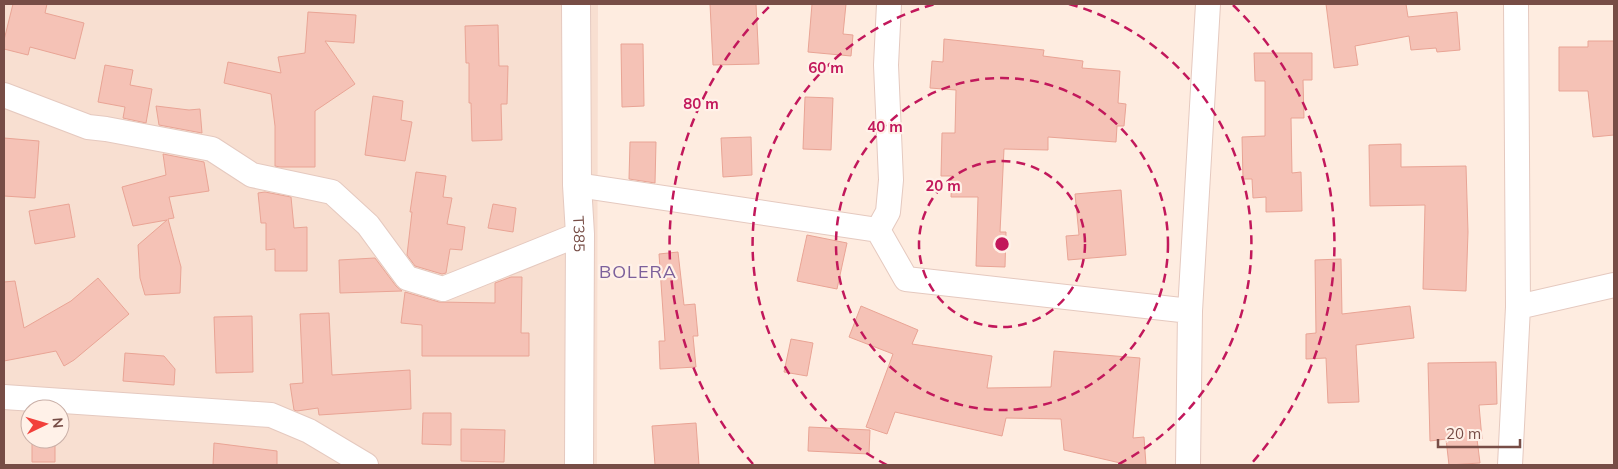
<svg xmlns="http://www.w3.org/2000/svg" width="1618" height="469" font-family="Mulish,sans-serif">
  <style>
    .residential { fill: #f8dfd1; fill-rule: evenodd }
    .building { fill: #f5c2b6; stroke: #e9a495 }
    .lines { fill: none; stroke-linecap: round; stroke-linejoin: round }
    .minor-casing { stroke: #e5c9bf; stroke-width: 26 }
    .tertiary-casing { stroke: #e5c9bf; stroke-width: 30 }
    .minor { stroke: #fff; stroke-width: 24 }
    .tertiary { stroke: #fff; stroke-width: 28 }
    .ring { fill: none; stroke: #c2185b; stroke-width: 2.5; stroke-dasharray: 9 6 }
    .labels { text-anchor: middle; dominant-baseline: central; stroke-width: 4.5; stroke-linejoin: round; paint-order: stroke }
    .street-label { font-size: 15px; fill: #774d46; stroke: #fff1e8 }
    .quarter-label { font-size: 18px; letter-spacing: 1px; fill: #7c609b; stroke: #fff1e8 }
    .centre { fill: #c2185b; stroke: #fff1e8; stroke-width: 2.5 }
    .ring-label { font-size: 15px; text-anchor: middle; font-weight: bold; fill: #c2185b; stroke: #fff1e8; stroke-width: 4.5; stroke-linejoin: round; paint-order: stroke }
  </style>
  <rect width="100%" height="100%" fill="#feece0"/>
  <path class="residential" d="M4 4H598L597 465H4ZM30 409H60V439H30Z"/>
  <path class="building" d="M13 4H47L45 13 84 23 75 59 30 47 28 55 4 49V40Z
    M710 4H756L759 64 713 65Z
    M812 4H846L843 34 853 35 851 56 808 52Z
    M1326 4H1406L1408 17 1457 12 1460 50 1437 52 1436 48 1411 50 1409 36 1355 46 1358 65 1334 68Z
    M308 12 356 15 354 43 325 41 355 84 315 111V167H280L275 166V126L271 94 224 83 228 62 281 73 278 57 305 53Z
    M498 25 499 66H508L507 104H501L502 140 472 141 471 103H469V63H466L465 26Z
    M944 39 1044 50 1043 56 1083 61 1082 68 1120 71 1118 103 1126 104 1124 126H1117L1116 142 1048 137V150L1004 149 1000 232H1006L1005 267 976 266 978 197H951L952 176H941L942 133H955L956 90 930 88 932 61 943 62Z
    M1588 41H1614V135L1593 137 1588 91H1559V47H1588Z
    M621 44H643L644 106 622 107Z
    M1254 53H1312V80H1303L1304 118H1291L1292 173 1301 172 1302 211 1266 212V197L1253 198 1252 179H1243L1242 137 1265 136V81H1255Z
    M105 65 133 70 130 85 152 89 146 123 123 118 125 107 98 102Z
    M373 96 403 101 401 120 412 122 405 161 365 155Z
    M805 97 833 98 831 150 803 149Z
    M156 106 189 110 200 109 202 133 159 125Z
    M751 137 752 175 723 177 721 138Z
    M4 138 39 141 35 198 4 196Z
    M630 142H656L655 183 629 179Z
    M1401 144V167L1466 166 1468 232 1466 291 1423 289 1425 205 1370 206 1369 145Z
    M163 154 204 162 209 191 169 197 174 218 168 219 181 267 180 293 145 295 140 278 138 245 167 220 133 226 122 187 166 175Z
    M416 172 446 176 443 197 452 198 447 224 465 227 462 250 450 249 446 273 442 274 415 266 407 255 412 212H410Z
    M1121 190 1126 255 1068 260 1066 236 1079 235 1075 194Z
    M265 192 291 197 294 228 307 227V271H275V249L266 250V223H261L258 193Z
    M69 204 75 237 35 244 29 211Z
    M493 204 516 208 513 232 488 228Z
    M807 235 847 243 837 289 797 281Z
    M678 252 684 305 695 304 698 336H693L696 367 660 369 659 341H665L659 254Z
    M375 258 396 286 402 291 340 293 339 260Z
    M1341 259 1342 314 1410 306 1414 338 1356 345 1359 402 1328 403 1326 358 1306 359V334L1316 333 1315 260Z
    M511 277H522L521 333H529V356H422V325L401 323 405 292 439 302 495 303V283Z
    M98 278 129 314 74 360 64 366 56 351 4 361V282L15 281 24 328 71 301Z
    M861 306 918 330 912 344 992 356 987 388 1051 387 1054 351 1140 358 1133 438 1144 437 1146 465H1129L1064 450 1061 419 1006 418 1002 436 895 412 887 434 866 427 893 354 849 337Z
    M329 313 332 375 410 370 411 409 319 415 318 408 297 411 294 410 290 384 303 383 300 314Z
    M252 316 253 372 216 373 214 317Z
    M791 339 813 343 807 376 784 372Z
    M125 353 164 356 175 369 174 385 123 381Z
    M1496 362 1497 404 1479 405 1482 439H1477L1480 463 1449 465 1446 439 1430 441 1428 363Z
    M423 413H451V445L422 444Z
    M696 423 699 465H655L652 426Z
    M809 427 870 430 869 454 808 451Z
    M461 429 505 430 504 462 461 461Z
    M32 439H55V462H32Z
    M214 443 277 451V465H213Z"/>
  <g class="lines">
    <defs>
      <path id="minor" d="M889 4 886 65 891 180 888 212 878 230 906 279 1190 311
        M4 95 88 127 106 129 212 149 252 175 332 192 368 225 407 278 443 289 580 234
        M577 185 878 230
        M1518 307 1614 285
        M4 397 271 415 309 431 366 465
        M1188 465 1190 311 1208 4
        M1510 465 1518 307 1516 4"/>
      <g id="tertiary">
        <path id="s1" d="M576 4 577 185 580 234 579 465"/>
      </g>
    </defs>
    <use href="#minor" class="minor-casing"/>
    <use href="#tertiary" class="tertiary-casing"/>
    <use href="#minor" class="minor"/>
    <use href="#tertiary" class="tertiary"/>
  </g>
  <g class="ring">
    <circle cx="1002" cy="244" r="83"/>
    <circle cx="1002" cy="244" r="166"/>
    <path d="M887 465A249 249 0 0 1 935 4M1069 4A249 249 0 0 1 1117 465"/>
    <path d="M753 464A332 332 0 0 1 771 5M1233 5A332 332 0 0 1 1251 464"/>
  </g>
  <g class="labels">
    <g class="street-label">
      <text stroke="none"><textPath href="#s1" startOffset="230">T385</textPath></text>
    </g>
    <g class="quarter-label">
      <text x="638" y="271">BOLERA</text>
    </g>
  </g>
  <circle cx="1002" cy="244" r="8" class="centre"/>
  <g class="ring-label">
    <text x="826" y="73">60 m</text>
    <text x="701" y="109">80 m</text>
    <text x="885" y="132">40 m</text>
    <text x="943" y="191">20 m</text>
  </g>
  <rect width="1618" height="469" fill="none" stroke="#774d46" stroke-width="10"/>
  <g transform="translate(45 424) rotate(85)"><circle r="24" fill="#fff1e8" stroke="#c9afa7"/>
  <path d="M0-4L9 19L0 12L-9 19Z" fill="#f2403b"/>
  <text y="-8" font-size="14" font-weight="bold" text-anchor="middle" fill="#774d46">N</text>
  </g>
  <path d="M1438 439v8h82v-8" fill="none" stroke="#774d46" stroke-width="2.5"/>
  <text x="1446" y="439" font-size="15" fill="#774d46" stroke="#fff1e8" stroke-width="4" paint-order="stroke">20 m</text>
</svg>
